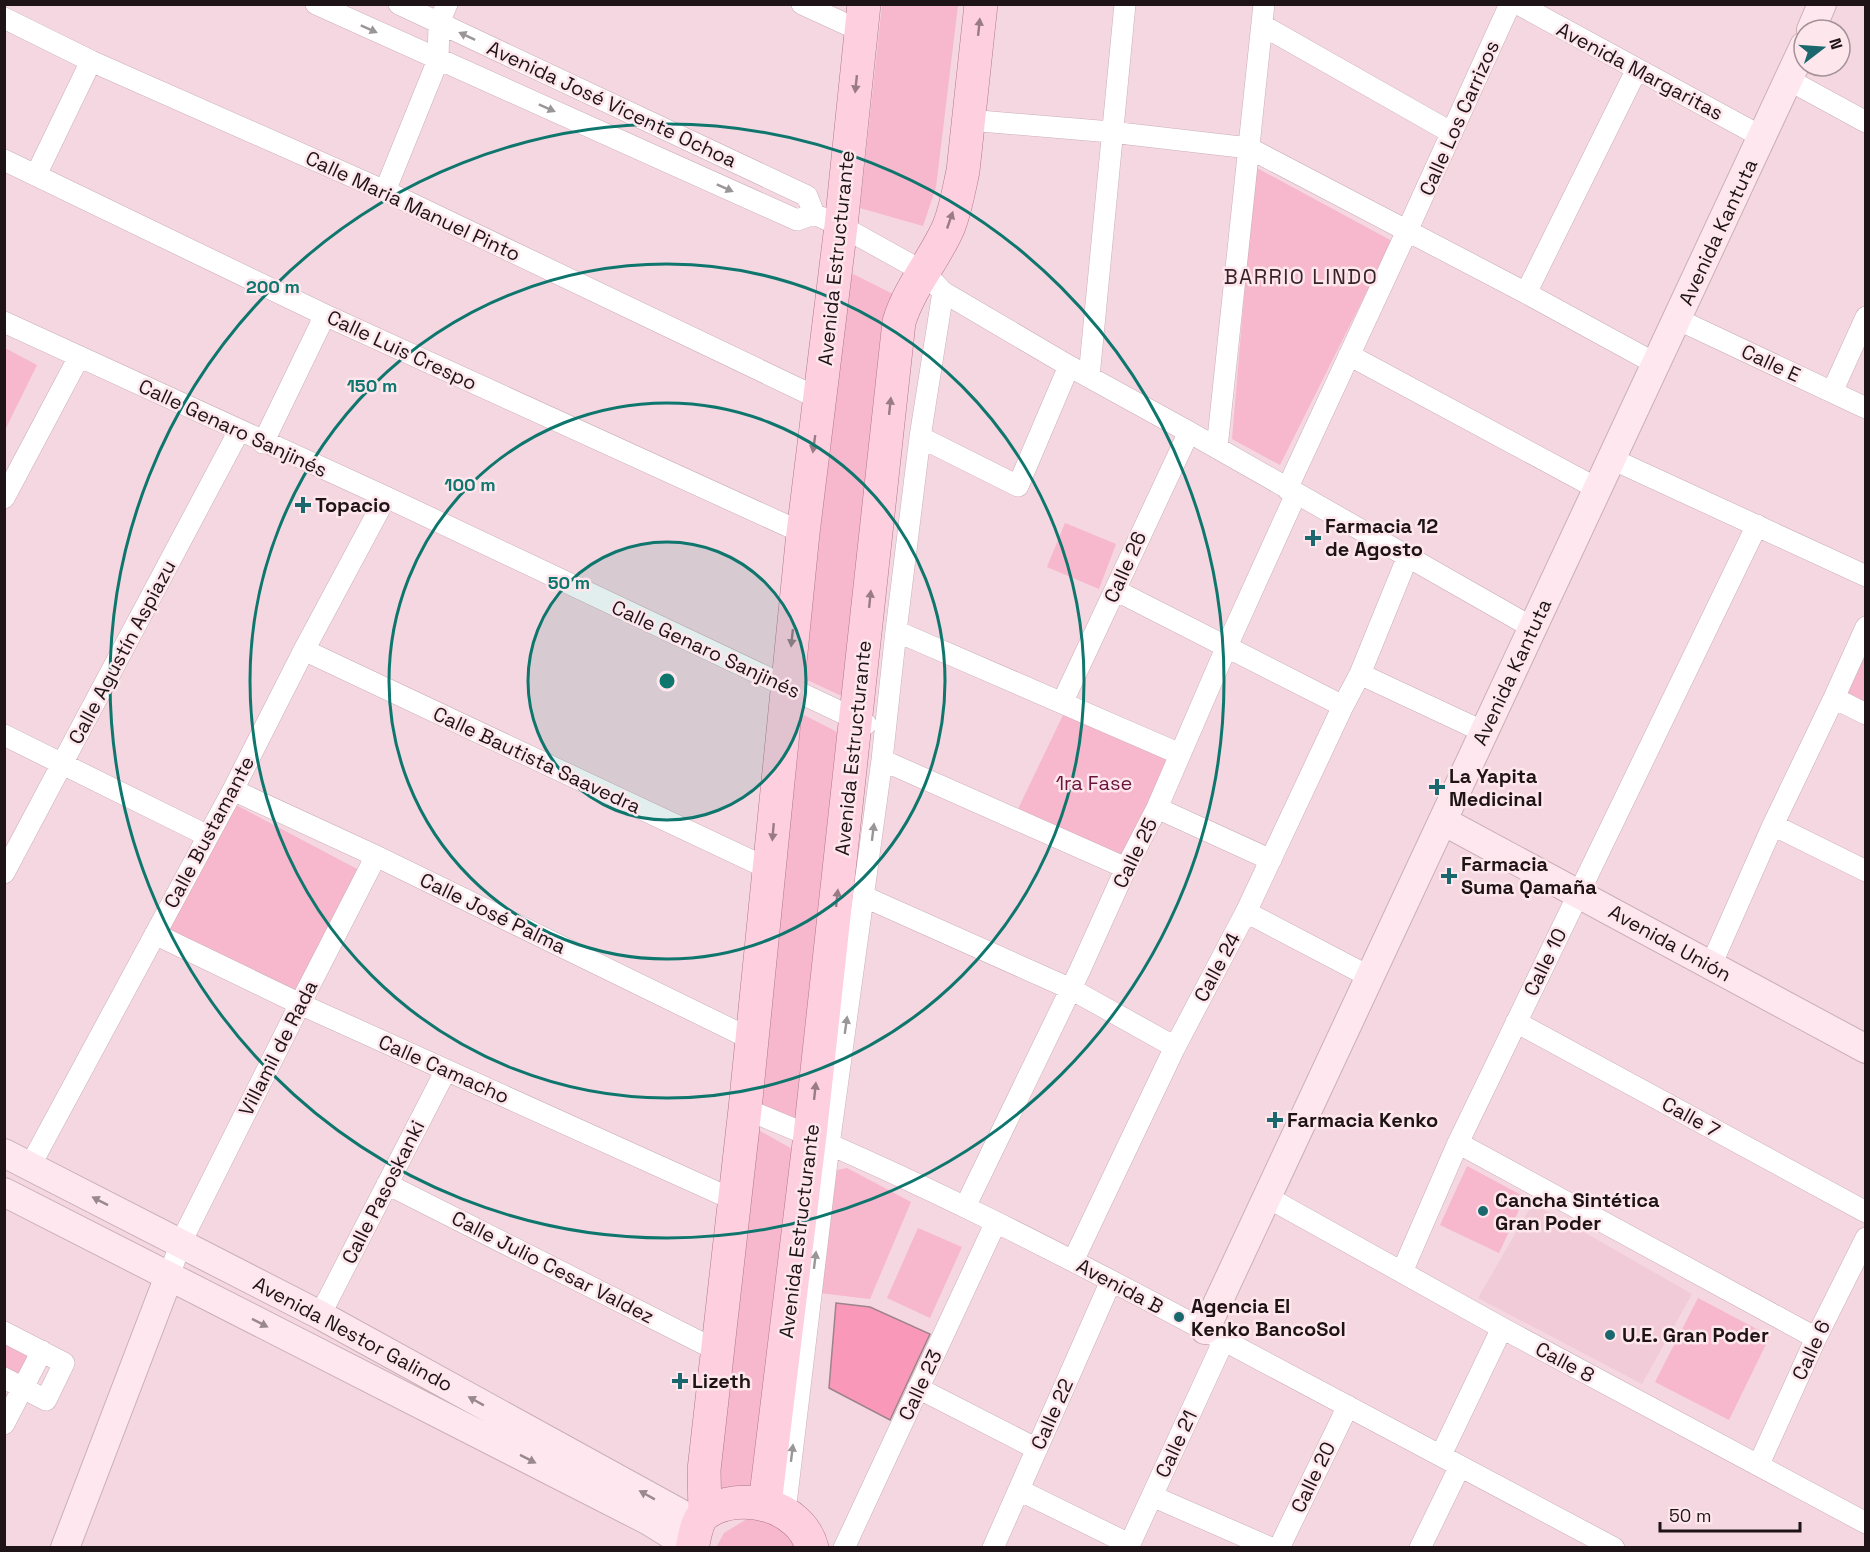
<svg xmlns="http://www.w3.org/2000/svg" width="1870" height="1552" font-family="'Space Grotesk',sans-serif">
  <style>
    .built { fill: #f1cbd7 }
    .green { fill: #f7b7cc }
    .building { fill: #fa98ba; stroke: #9e838b; stroke-width: 1.5 }
    .lines { fill: none; stroke-linecap: round; stroke-linejoin: round }
    .street-casing { stroke: #cbafb7; stroke-width: 22 }
    .secondary-casing { stroke: #cbafb7; stroke-width: 30 }
    .primary-casing { stroke: #af798b; stroke-width: 34 }
    .street { stroke: #fff; stroke-width: 21 }
    .secondary { stroke: #fee7ef; stroke-width: 28 }
    .primary { stroke: #fecfdf; stroke-width: 33 }
    .oneway { fill: #997b85 }
    .oneway2 { fill: #9a9597 }
    .oneway3 { fill: #99888e }
    .ring { fill: none; stroke: #0f766e; stroke-width: 3 }
    .poi-dot { fill: #1a676e; stroke: #fee6ed; stroke-width: 2 }
    .labels { text-anchor: middle; dominant-baseline: central; stroke-width: 5; stroke-linejoin: round; paint-order: stroke }
    .street-label { font-size: 20px; fill: #1e1417; stroke: #fee6ed }
    .poi-label { font-size: 20px; font-weight: bold; fill: #1e1417; stroke: #fee6ed; text-anchor: start }
    .park-label { font-size: 20px; fill: #6a143c; stroke: #fee6ed }
    .neighbourhood-label { font-size: 21px; letter-spacing: 1.5px; fill: #372229; stroke: #fee6ed }
    .centre { fill: #0f766e; stroke: #fee6ed; stroke-width: 3 }
    .ring-label { font-size: 18px; text-anchor: middle; font-weight: bold; fill: #0f766e; stroke: #fee6ed; stroke-width: 5; stroke-linejoin: round; paint-order: stroke }
  </style>
  <rect width="100%" height="100%" fill="#f4d7e0"/>
  <path class="built" d="M1533 1203 1692 1294 1642 1384 1478 1298Z"/>
  <path class="green" d="M882 5H958L936 187 923 226 860 208Z
    M1255 167 1392 241 1280 465 1232 439Z
    M847 271 895 295 846 698 803 678Z
    M5 348 37 365 5 430Z
    M1065 523 1116 544 1099 589 1047 567Z
    M1865 634V704L1845 694Z
    M1066 709 1169 755 1126 857 1016 813Z
    M800 713 843 735 798 1122 758 1103Z
    M236 805 359 870 296 990 168 929Z
    M753 1127 794 1150 751 1490 715 1500Z
    M1467 1166 1525 1197 1499 1253 1440 1225Z
    M847 1168 911 1202 870 1299 819 1293 832 1177 837 1170Z
    M918 1228 962 1247 930 1318 887 1298Z
    M1698 1298 1770 1336 1729 1420 1655 1382Z
    M4 1344 32 1357 21 1378 5 1370Z
    M747 1519 776 1523 798 1548H716L724 1533Z"/>
  <path class="building" d="M836 1303 870 1307 930 1334 890 1420 829 1388Z"/>
  <g class="lines">
    <defs>
      <path id="street" d="M316 4 797 220 814 214 841 226 924 272 943 292 1069 366 1189 432 1533 628
        M399 4 807 196 814 214
        M802 4 861 31
        M1518 4 1762 137
        M4 18 91 61 385 191 820 399
        M1262 25 1452 133
        M1789 80 1866 122
        M968 120 1111 132 1249 148 1526 293 1656 364
        M4 160 325 315 803 533
        M36 175 91 61
        M385 191 438 60 439 23 447 4
        M1526 293 1637 69
        M1677 319 1866 408
        M4 322 386 497 866 724
        M1349 355 1598 489
        M1089 377 1125 4
        M1832 392 1866 317
        M920 437 1018 486 1069 366
        M263 443 325 315
        M1217 448 1264 4
        M1612 459 1866 576
        M1287 489 1407 231 1510 4
        M4 498 79 357
        M1408 556 1360 674 1484 732
        M1115 590 1343 706
        M896 631 1180 754
        M304 650 769 869
        M1834 698 1866 714
        M1062 703 1189 432
        M4 735 208 836
        M882 760 1126 868
        M233 790 376 856 751 1039
        M1157 808 1271 860
        M1773 825 1866 871
        M4 873 239 431
        M865 897 1071 989 1175 1047
        M1246 912 1370 977
        M155 934 300 1004 734 1200
        M1711 965 1773 825 1834 698 1866 627
        M1516 1022 1866 1212
        M745 1109C910 1175 1068 1257 1225 1341 1355 1410 1484 1479 1614 1548
        M1458 1143 1816 1338
        M30 1166 233 790 304 650 386 497
        M387 1184 718 1351
        M1267 1197 1502 1328 1866 1523
        M965 1207 1079 972 1126 868 1157 808 1227 646 1296 494
        M1073 1261 1175 1047 1246 912 1343 706 1360 674
        M1402 1272 1458 1143 1757 525
        M169 1276 181 1242 300 1004 376 856
        M320 1315 446 1070
        M4 1332 64 1363 46 1400 4 1378
        M918 1388 1037 1449
        M4 1424 42 1351
        M1441 1455 1502 1328
        M1759 1464 1816 1338 1866 1238
        M1019 1490 1129 1544
        M1152 1496 1271 1548
        M785 1512 829 1145 882 760 896 631 920 437 943 292
        M844 1548 996 1222
        M993 1548 1111 1281
        M1128 1548 1224 1340
        M1279 1548 1348 1406
        M1420 1548 1460 1466"/>
      <path id="secondary" d="M1811 30 1822 4
        M1443 821 1866 1049
        M4 1153 320 1315 698 1523
        M4 1192 649 1521 670 1534 684 1548
        M1205 1330 1804 46
        M65 1548 169 1276"/>
      <path id="primary" d="M765 1504 810 1135 899 322C910 286 935 259 949 226 956 208 959 189 963 171L981 4
        M705 1514 704 1470 745 1109 803 533 841 226 864 4
        M692 1548C695 1537 696 1520 706 1513 741 1490 801 1505 812 1548"/>
    </defs>
    <use href="#street" class="street-casing"/>
    <use href="#secondary" class="secondary-casing"/>
    <use href="#primary" class="primary-casing"/>
    <use href="#street" class="street"/>
    <use href="#secondary" class="secondary"/>
    <use href="#primary" class="primary"/>
  </g>
  <defs><path id="oneway-solid" d="M-6-.8H1V-3.2L6.5 0L1 3.2V.8H-6Z" transform="scale(1.5)"/></defs>
  <g class="oneway">
    <use href="#oneway-solid" transform="translate(979 27) rotate(-84)"/>
    <use href="#oneway-solid" transform="translate(856 84) rotate(96)"/>
    <use href="#oneway-solid" transform="translate(950 220) rotate(-71)"/>
    <use href="#oneway-solid" transform="translate(890 406) rotate(-84)"/>
    <use href="#oneway-solid" transform="translate(814 444) rotate(98)"/>
    <use href="#oneway-solid" transform="translate(870 599) rotate(-84)"/>
    <use href="#oneway-solid" transform="translate(792 638) rotate(96)"/>
    <use href="#oneway-solid" transform="translate(773 832) rotate(95)"/>
    <use href="#oneway-solid" transform="translate(837 898) rotate(-84)"/>
    <use href="#oneway-solid" transform="translate(815 1091) rotate(-84)"/>
  </g>
  <g class="oneway2">
    <use href="#oneway-solid" transform="translate(369 29) rotate(24)"/>
    <use href="#oneway-solid" transform="translate(467 36) rotate(-155)"/>
    <use href="#oneway-solid" transform="translate(547 108) rotate(24)"/>
    <use href="#oneway-solid" transform="translate(725 188) rotate(24)"/>
    <use href="#oneway-solid" transform="translate(873 832) rotate(-83)"/>
    <use href="#oneway-solid" transform="translate(846 1025) rotate(-82)"/>
    <use href="#oneway-solid" transform="translate(815 1260) rotate(-83)"/>
    <use href="#oneway-solid" transform="translate(792 1453) rotate(-83)"/>
  </g>
  <g class="oneway3">
    <use href="#oneway-solid" transform="translate(100 1201) rotate(-153)"/>
    <use href="#oneway-solid" transform="translate(260 1323) rotate(27)"/>
    <use href="#oneway-solid" transform="translate(476 1401) rotate(-151)"/>
    <use href="#oneway-solid" transform="translate(528 1459) rotate(27)"/>
    <use href="#oneway-solid" transform="translate(647 1495) rotate(-151)"/>
  </g>
  <circle cx="667" cy="681" r="139" fill="#0f766e" fill-opacity=".12"/>
  <g class="ring">
    <circle cx="667" cy="681" r="139"/>
    <circle cx="667" cy="681" r="278"/>
    <circle cx="667" cy="681" r="417"/>
    <circle cx="667" cy="681" r="557"/>
  </g>
  <g class="poi-dot">
    <path d="M300 496h6v6h6v6h-6v6h-6v-6h-6v-6h6z"/>
    <path d="M1310 529h6v6h6v6h-6v6h-6v-6h-6v-6h6z"/>
    <path d="M1434 778h6v6h6v6h-6v6h-6v-6h-6v-6h6z"/>
    <path d="M1446 867h6v6h6v6h-6v6h-6v-6h-6v-6h6z"/>
    <path d="M1272 1111h6v6h6v6h-6v6h-6v-6h-6v-6h6z"/>
    <circle cx="1483" cy="1211" r="6"/>
    <circle cx="1179" cy="1317" r="6"/>
    <circle cx="1610" cy="1335" r="6"/>
    <path d="M677 1372h6v6h6v6h-6v6h-6v-6h-6v-6h6z"/>
  </g>
  <g class="labels">
    <g class="street-label">
      <text transform="translate(1640 71) rotate(28)">Avenida Margaritas</text>
      <text transform="translate(612 104) rotate(25)">Avenida José Vicente Ochoa</text>
      <text transform="translate(1459 118) rotate(-66)">Calle Los Carrizos</text>
      <text transform="translate(413 206) rotate(25)">Calle Maria Manuel Pinto</text>
      <text transform="translate(1718 232) rotate(-65)">Avenida Kantuta</text>
      <text transform="translate(836 258) rotate(-84)">Avenida Estructurante</text>
      <text transform="translate(402 350) rotate(25)">Calle Luis Crespo</text>
      <text transform="translate(1771 363) rotate(25)">Calle E</text>
      <text transform="translate(233 428) rotate(25)">Calle Genaro Sanjinés</text>
      <text transform="translate(1125 567) rotate(-66)">Calle 26</text>
      <text transform="translate(706 649) rotate(25)">Calle Genaro Sanjinés</text>
      <text transform="translate(122 652) rotate(-62)">Calle Agustín Aspiazu</text>
      <text transform="translate(1512 672) rotate(-65)">Avenida Kantuta</text>
      <text transform="translate(853 748) rotate(-84)">Avenida Estructurante</text>
      <text transform="translate(537 760) rotate(25)">Calle Bautista Saavedra</text>
      <text transform="translate(209 832) rotate(-62)">Calle Bustamante</text>
      <text transform="translate(1135 853) rotate(-64)">Calle 25</text>
      <text transform="translate(493 913) rotate(26)">Calle José Palma</text>
      <text transform="translate(1670 943) rotate(29)">Avenida Unión</text>
      <text transform="translate(1545 962) rotate(-64)">Calle 10</text>
      <text transform="translate(1217 967) rotate(-62)">Calle 24</text>
      <text transform="translate(278 1048) rotate(-63)">Villamil de Rada</text>
      <text transform="translate(444 1069) rotate(24)">Calle Camacho</text>
      <text transform="translate(1691 1117) rotate(29)">Calle 7</text>
      <text transform="translate(383 1192) rotate(-63)">Calle Pasoskanki</text>
      <text transform="translate(799 1231) rotate(-83)">Avenida Estructurante</text>
      <text transform="translate(553 1267) rotate(27)">Calle Julio Cesar Valdez</text>
      <text transform="translate(1120 1286) rotate(28)">Avenida B</text>
      <text transform="translate(353 1334) rotate(28)">Avenida Nestor Galindo</text>
      <text transform="translate(1811 1350) rotate(-65)">Calle 6</text>
      <text transform="translate(1565 1362) rotate(28)">Calle 8</text>
      <text transform="translate(920 1385) rotate(-65)">Calle 23</text>
      <text transform="translate(1052 1414) rotate(-66)">Calle 22</text>
      <text transform="translate(1176 1444) rotate(-65)">Calle 21</text>
      <text transform="translate(1313 1477) rotate(-64)">Calle 20</text>
    </g>
    <g class="poi-label">
      <text x="315" y="505">Topacio</text>
      <text x="1325" y="526">Farmacia 12<tspan x="1325" dy="23">de Agosto</tspan></text>
      <text x="1449" y="776">La Yapita<tspan x="1449" dy="23">Medicinal</tspan></text>
      <text x="1461" y="864">Farmacia<tspan x="1461" dy="23">Suma Qamaña</tspan></text>
      <text x="1287" y="1120">Farmacia Kenko</text>
      <text x="1495" y="1200">Cancha Sintética<tspan x="1495" dy="23">Gran Poder</tspan></text>
      <text x="1191" y="1306">Agencia El<tspan x="1191" dy="23">Kenko BancoSol</tspan></text>
      <text x="1622" y="1335">U.E. Gran Poder</text>
      <text x="692" y="1381">Lizeth</text>
    </g>
    <g class="park-label">
      <text x="1094" y="783">1ra Fase</text>
    </g>
    <g class="neighbourhood-label">
      <text x="1301" y="276">BARRIO LINDO</text>
    </g>
  </g>
  <circle cx="667" cy="681" r="9" class="centre"/>
  <g class="ring-label">
    <text x="273" y="293">200 m</text>
    <text x="372" y="392">150 m</text>
    <text x="470" y="491">100 m</text>
    <text x="569" y="589">50 m</text>
  </g>
  <rect width="1870" height="1552" fill="none" stroke="#1e1417" stroke-width="12"/>
  <g transform="translate(1822 48) rotate(73)"><circle r="28" fill="#fee6ed" stroke="#a49297" stroke-width="1.5"/>
  <path d="M0-4.5L10 22L0 15L-10 22Z" fill="#1a676e"/>
  <text y="-9" font-size="16" font-weight="bold" text-anchor="middle" fill="#1e1417">N</text>
  </g>
  <path d="M1660 1522v9h140v-9" fill="none" stroke="#1e1417" stroke-width="3"/>
  <text x="1669" y="1522" font-size="18" fill="#1e1417" stroke="#fee6ed" stroke-width="4.5" paint-order="stroke">50 m</text>
</svg>
